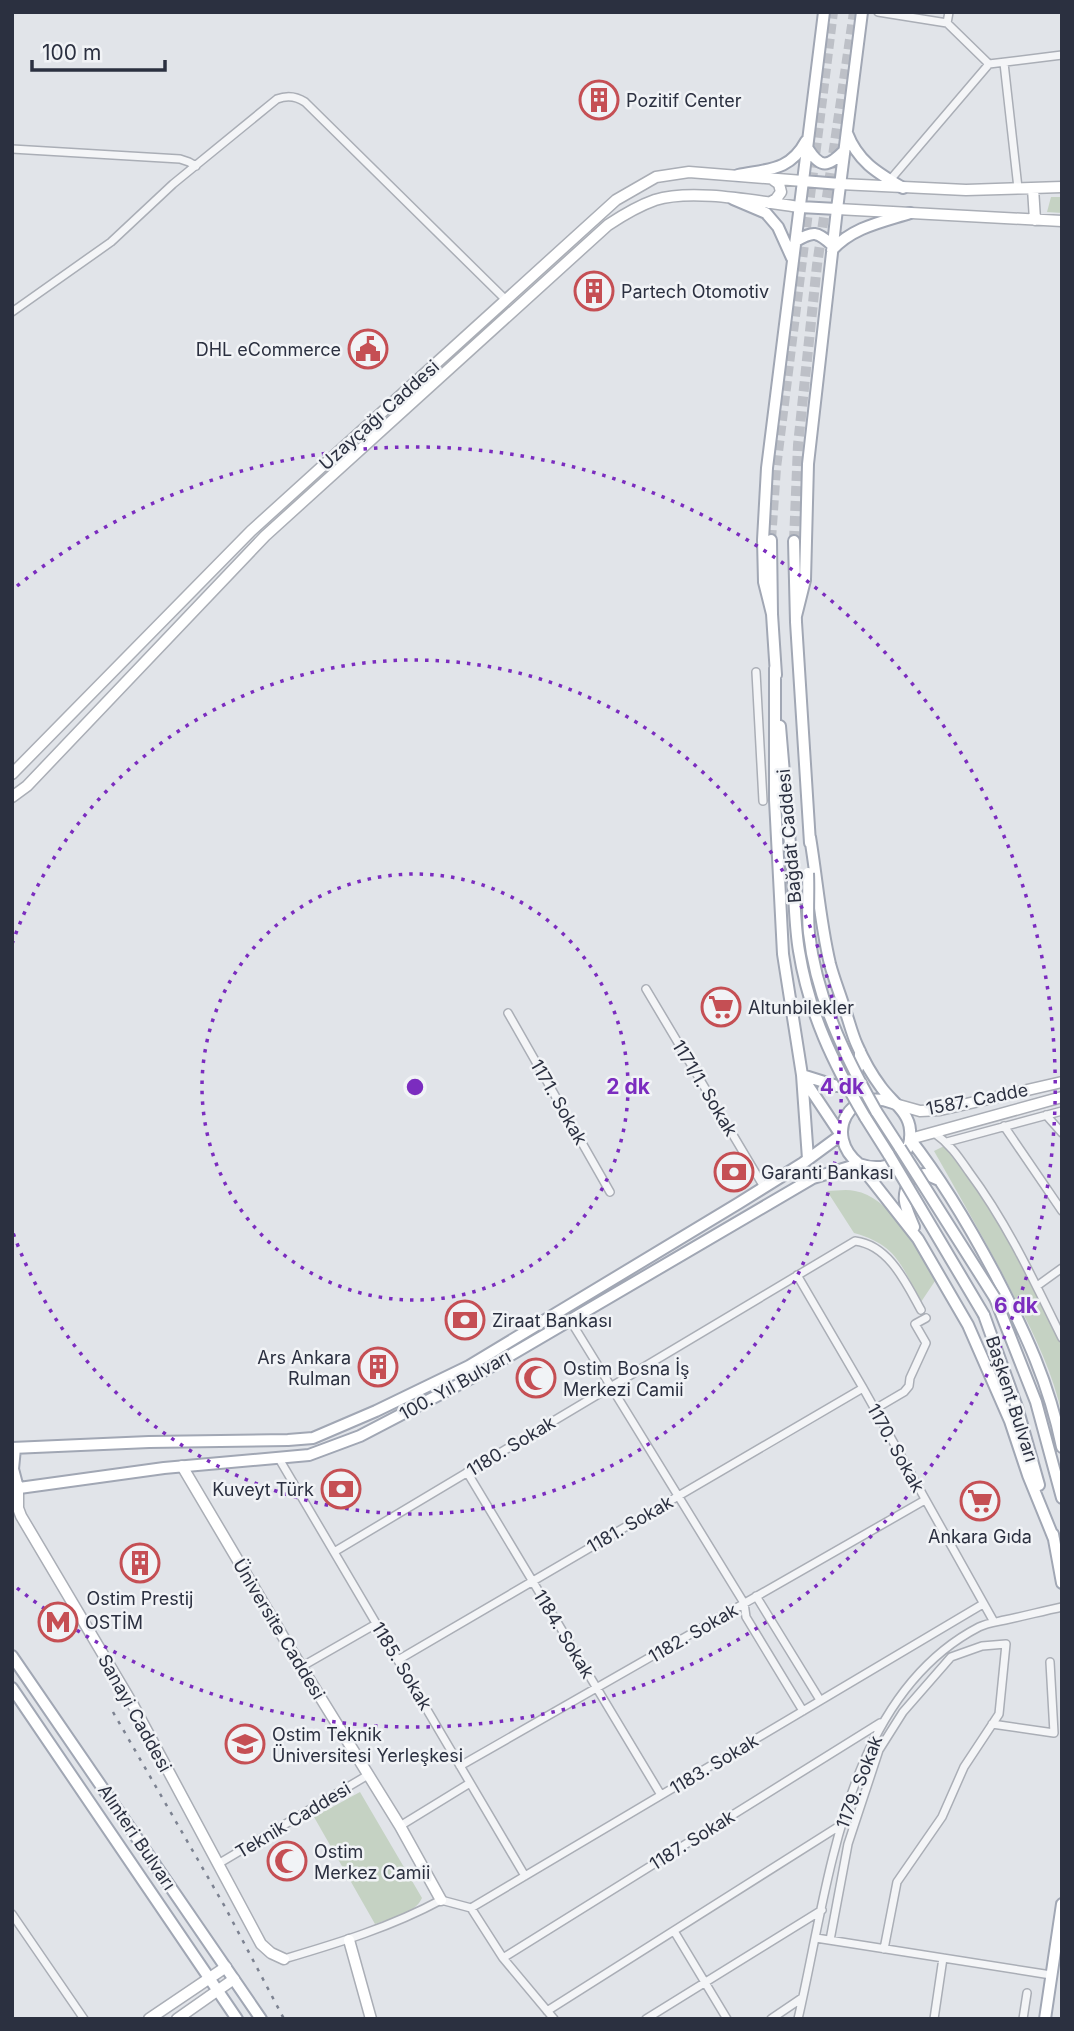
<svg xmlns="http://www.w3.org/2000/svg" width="1074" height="2031" font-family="Inter,sans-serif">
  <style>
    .green { fill: #c5d2c3 }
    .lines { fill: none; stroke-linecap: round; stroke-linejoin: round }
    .primary-tunnel { stroke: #bdc0c7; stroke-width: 10; stroke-dasharray: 10 5; stroke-linecap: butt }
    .street-casing { stroke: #aaaeb6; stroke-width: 10 }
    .secondary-casing { stroke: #aaaeb6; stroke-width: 13 }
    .primary-casing { stroke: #a1a7b4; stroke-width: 14 }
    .street { stroke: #f4f5f7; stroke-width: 7 }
    .secondary { stroke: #fff; stroke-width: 10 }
    .primary { stroke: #fff; stroke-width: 10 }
    .rail { stroke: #7c8291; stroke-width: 2.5; stroke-dasharray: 3.5 7; stroke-linecap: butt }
    .primary-bridge-casing { stroke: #a1a7b4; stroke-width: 14; stroke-linecap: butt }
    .primary-bridge { stroke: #fff; stroke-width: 10 }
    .ring { fill: none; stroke: #7b2cbf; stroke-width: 3.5; stroke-dasharray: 3.5 7 }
    .labels { text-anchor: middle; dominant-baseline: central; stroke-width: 5; stroke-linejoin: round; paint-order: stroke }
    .poi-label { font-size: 18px; fill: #2b3040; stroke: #f1f3f6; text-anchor: start }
    .street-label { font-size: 18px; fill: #2b3040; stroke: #f1f3f6 }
    .centre { fill: #7b2cbf; stroke: #f1f3f6; stroke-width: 3.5 }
    .ring-label { font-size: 21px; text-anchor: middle; font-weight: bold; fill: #7b2cbf; stroke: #f1f3f6; stroke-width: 5; stroke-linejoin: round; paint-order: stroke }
  </style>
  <rect width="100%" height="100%" fill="#e1e4e9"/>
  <path class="green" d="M1051 197H1062V213L1047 212Z
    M944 1146 970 1180 1003 1231 1062 1346V1415C1053 1373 1034 1334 1014 1296 989 1247 961 1199 934 1151Z
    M827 1191C836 1191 846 1189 855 1191 893 1198 917 1251 935 1281L921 1302C901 1265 897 1245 854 1233Z
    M360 1792 422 1898C415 1914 391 1918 375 1924L314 1817Z"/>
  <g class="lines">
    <path class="primary-tunnel" d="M771 540 776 468 833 12
      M794 541 798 445 817 265 854 12"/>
    <defs>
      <path id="street" d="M878 12 947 23 949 12
        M947 23 989 64 1062 55
        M1004 63 1018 188
        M12 149 180 159 189 162 196 166
        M890 180 989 64
        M12 312 111 242 173 184 277 99C287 95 296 96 305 102L506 300
        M756 672 763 801
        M646 989 764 1187
        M508 1013 610 1192
        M1046 1115 1062 1133
        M1004 1126 1062 1211
        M933 1132C950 1144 958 1156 969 1172 1007 1223 1034 1281 1062 1338
        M947 1142 1062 1111
        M797 1275 863 1388 994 1622
        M1037 1286 1062 1268
        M570 1320 744 1603 746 1617 803 1711
        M875 1409 904 1392 909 1386 910 1378 926 1343 915 1324 926 1318
        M278 1457 525 1876
        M467 1472 661 1795
        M334 1552 855 1241C889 1245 906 1283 921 1310
        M756 1596 820 1700
        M398 1660 863 1388
        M301 1667 376 1624
        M992 1724 1054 1733 1050 1662
        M460 1766 925 1500
        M400 1826 470 1783
        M218 1864 368 1775
        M471 1908 503 1958 554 2019
        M12 1914 84 2019
        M674 1931 727 2019
        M816 1938 1051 1975
        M830 1940 848 1844 879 1750 903 1712 951 1657 982 1646 1006 1644 999 1714 964 1767 942 1817 897 1882 884 1949
        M503 1958 880 1723
        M284 1959C338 1943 391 1927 441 1900L471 1908 983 1604
        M547 2011 841 1825
        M646 2019 822 1910
        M771 2019 802 1998
        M798 2019C829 1886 844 1697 979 1627 987 1623 996 1622 1005 1620 1024 1616 1043 1611 1062 1607
        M934 2019 943 1958
        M1023 2019 1027 1993"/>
      <path id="secondary" d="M840 184 966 190 1062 187
        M1033 188 1035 220
        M769 203 776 199 781 192 779 184 772 179
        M837 209 1062 221
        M12 774 251 531 616 200 656 177 689 172 803 181
        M12 797 27 786 265 536 608 225C623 215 638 206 655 200 694 188 759 202 800 207
        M895 1104 920 1111 940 1110 1062 1082
        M910 1139 1062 1097
        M182 1466 288 1645 400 1826 441 1900
        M18 1488V1508L21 1516 133 1705 261 1944 271 1953 284 1959
        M349 1940 371 2019
        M149 2019 226 1967
        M177 2019 234 1979"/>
      <path id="primary" d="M847 133C858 162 878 173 903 188
        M808 149C821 169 828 167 844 151
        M738 175C768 169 790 171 806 141
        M803 181 824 12
        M733 199 766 213 778 227 792 258
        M800 207 837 209 862 12
        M796 241C813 231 817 231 832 245
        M832 250C853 227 882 222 910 213
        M771 540 772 614 776 675
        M794 541 796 622 810 843
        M772 614 764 582 763 540 767 468 803 181 840 184
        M796 616 805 580 808 464 837 209
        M775 668V800L783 954 802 1075 808 1159
        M780 726 793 880
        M810 837C817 879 820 922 830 964 834 979 840 994 845 1010 849 1021 852 1034 857 1045 863 1059 872 1075 881 1087 891 1101 909 1112 910 1130 913 1161 885 1173 859 1164
        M802 1075 837 1086 854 1079 860 1062V1051
        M803 1078 841 1135
        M893 1103C849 1086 823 1135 859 1164L918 1239 968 1325 1010 1421 1028 1475 1054 1539
        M876 1111 900 1148
        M865 1117 889 1155
        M910 1139C943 1181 971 1229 996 1276 1026 1334 1049 1383 1062 1447
        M914 1227C905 1205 900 1199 911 1176L925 1174 939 1180
        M995 1298 1036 1402 1062 1498
        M984 1315 1017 1407 1039 1485
        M12 1448 149 1442 288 1440 313 1438 376 1411 469 1366 739 1203 803 1163 841 1135
        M15 1448 13 1469 18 1488
        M12 1489 164 1468 309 1455 360 1436 475 1376 813 1178 859 1164
        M1053 1534 1062 1583
        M12 1656 261 2019
        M12 1688 237 2019
        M1045 2019 1062 1904"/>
    </defs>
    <use href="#street" class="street-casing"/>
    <use href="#secondary" class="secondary-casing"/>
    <use href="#primary" class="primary-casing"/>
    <use href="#street" class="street"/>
    <use href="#secondary" class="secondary"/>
    <use href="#primary" class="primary"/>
    <path class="rail" d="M113 1712 225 1907 284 2019"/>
    <defs>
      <path id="primary-bridge" d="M808 873C809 893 807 914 809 933 816 997 845 1056 876 1111
        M793 880C795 903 795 928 799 951 809 1013 833 1063 865 1117
        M900 1148 995 1298
        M889 1155 984 1315"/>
    </defs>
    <use href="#primary-bridge" class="primary-bridge-casing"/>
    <use href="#primary-bridge" class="primary-bridge"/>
  </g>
  <g class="ring">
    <circle cx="415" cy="1087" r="213"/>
    <path d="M12 944A427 427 0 1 1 12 1230"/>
    <path d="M17 586A640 640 0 1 1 17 1588"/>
  </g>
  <defs>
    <symbol id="building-ring" viewBox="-11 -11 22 22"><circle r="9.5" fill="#f1f3f6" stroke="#c54f54" stroke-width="1.5"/><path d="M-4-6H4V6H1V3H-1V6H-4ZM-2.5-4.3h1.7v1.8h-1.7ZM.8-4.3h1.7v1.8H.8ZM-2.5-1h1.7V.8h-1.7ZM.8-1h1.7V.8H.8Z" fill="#c54f54"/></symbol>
    <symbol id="civic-ring" viewBox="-11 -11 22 22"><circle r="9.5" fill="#f1f3f6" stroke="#c54f54" stroke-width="1.5"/><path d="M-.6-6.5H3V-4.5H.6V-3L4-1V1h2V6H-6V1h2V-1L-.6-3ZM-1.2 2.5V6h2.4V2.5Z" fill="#c54f54"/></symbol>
    <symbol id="supermarket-ring" viewBox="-11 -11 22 22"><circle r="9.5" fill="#f1f3f6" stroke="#c54f54" stroke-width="1.5"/><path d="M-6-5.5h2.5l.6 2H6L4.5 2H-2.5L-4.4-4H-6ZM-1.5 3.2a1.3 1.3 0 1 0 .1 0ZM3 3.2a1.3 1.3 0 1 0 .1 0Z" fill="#c54f54"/></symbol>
    <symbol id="bank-ring" viewBox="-11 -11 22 22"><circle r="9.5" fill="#f1f3f6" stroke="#c54f54" stroke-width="1.5"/><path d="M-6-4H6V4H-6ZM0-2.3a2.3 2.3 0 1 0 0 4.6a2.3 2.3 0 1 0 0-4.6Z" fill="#c54f54"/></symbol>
    <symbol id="mosque-ring" viewBox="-11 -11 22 22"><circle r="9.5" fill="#f1f3f6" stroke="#c54f54" stroke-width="1.5"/><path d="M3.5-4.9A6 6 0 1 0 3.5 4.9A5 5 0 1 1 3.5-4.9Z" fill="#c54f54"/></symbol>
    <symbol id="metro-ring" viewBox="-11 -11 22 22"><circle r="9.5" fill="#f1f3f6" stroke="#c54f54" stroke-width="1.5"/><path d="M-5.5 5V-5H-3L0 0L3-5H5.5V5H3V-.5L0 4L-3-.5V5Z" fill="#c54f54"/></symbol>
    <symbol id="university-ring" viewBox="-11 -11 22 22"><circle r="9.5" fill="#f1f3f6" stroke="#c54f54" stroke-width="1.5"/><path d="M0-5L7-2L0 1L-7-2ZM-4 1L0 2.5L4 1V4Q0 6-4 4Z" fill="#c54f54"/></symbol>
  </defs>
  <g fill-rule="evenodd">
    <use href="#building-ring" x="577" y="78" width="44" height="44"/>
    <use href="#building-ring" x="572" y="269" width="44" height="44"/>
    <use href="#civic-ring" x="346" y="327" width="44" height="44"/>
    <use href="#supermarket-ring" x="699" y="985" width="44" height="44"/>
    <use href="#bank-ring" x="712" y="1150" width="44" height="44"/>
    <use href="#bank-ring" x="443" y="1298" width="44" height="44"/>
    <use href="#building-ring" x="356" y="1345" width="44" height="44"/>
    <use href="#mosque-ring" x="514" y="1356" width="44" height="44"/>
    <use href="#bank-ring" x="319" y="1467" width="44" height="44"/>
    <use href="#supermarket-ring" x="958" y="1479" width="44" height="44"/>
    <use href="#building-ring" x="118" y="1541" width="44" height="44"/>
    <use href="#metro-ring" x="36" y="1600" width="44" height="44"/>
    <use href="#university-ring" x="223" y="1722" width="44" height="44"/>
    <use href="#mosque-ring" x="265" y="1839" width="44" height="44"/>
  </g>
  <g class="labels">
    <g class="poi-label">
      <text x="626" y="100">Pozitif Center</text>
      <text x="621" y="291">Partech Otomotiv</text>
      <text x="341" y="349" text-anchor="end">DHL eCommerce</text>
      <text x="748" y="1007">Altunbilekler</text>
      <text x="761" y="1172">Garanti Bankası</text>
      <text x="492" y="1320">Ziraat Bankası</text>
      <text x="351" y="1357" text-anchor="end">Ars Ankara<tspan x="351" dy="21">Rulman</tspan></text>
      <text x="563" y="1368">Ostim Bosna İş<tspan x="563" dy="21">Merkezi Camii</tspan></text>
      <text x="314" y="1489" text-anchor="end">Kuveyt Türk</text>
      <text x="980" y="1536" text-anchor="middle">Ankara Gıda</text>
      <text x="140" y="1598" text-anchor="middle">Ostim Prestij</text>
      <text x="85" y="1622">OSTİM</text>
      <text x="272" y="1734">Ostim Teknik<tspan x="272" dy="21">Üniversitesi Yerleşkesi</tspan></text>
      <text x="314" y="1851">Ostim<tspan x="314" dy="21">Merkez Camii</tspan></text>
    </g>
    <g class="street-label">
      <text transform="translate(379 415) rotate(-42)">Uzayçağı Caddesi</text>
      <text transform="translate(789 836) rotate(-95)">Bağdat Caddesi</text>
      <text transform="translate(705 1088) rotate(59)">1171/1. Sokak</text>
      <text transform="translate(977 1099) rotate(-11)">1587. Cadde</text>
      <text transform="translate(559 1102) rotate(60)">1171. Sokak</text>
      <text transform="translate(455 1385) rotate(-29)">100. Yıl Bulvarı</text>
      <text transform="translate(1012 1399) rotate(72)">Başkent Bulvarı</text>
      <text transform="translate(511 1446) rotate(-31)">1180. Sokak</text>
      <text transform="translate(896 1448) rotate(61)">1170. Sokak</text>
      <text transform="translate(630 1524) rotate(-30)">1181. Sokak</text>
      <text transform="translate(279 1629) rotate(59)">Üniversite Caddesi</text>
      <text transform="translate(693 1633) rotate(-30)">1182. Sokak</text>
      <text transform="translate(564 1634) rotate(59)">1184. Sokak</text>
      <text transform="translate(402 1666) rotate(59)">1185. Sokak</text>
      <text transform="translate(135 1713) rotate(61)">Sanayi Caddesi</text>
      <text transform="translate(714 1764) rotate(-31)">1183. Sokak</text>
      <text transform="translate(859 1782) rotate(-69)">1179. Sokak</text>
      <text transform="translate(293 1820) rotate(-31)">Teknik Caddesi</text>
      <text transform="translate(137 1837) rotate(56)">Alınteri Bulvarı</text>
      <text transform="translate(692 1840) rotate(-32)">1187. Sokak</text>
    </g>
  </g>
  <circle cx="415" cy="1087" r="10" class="centre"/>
  <g class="ring-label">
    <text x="628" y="1094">2 dk</text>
    <text x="842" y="1094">4 dk</text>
    <text x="1016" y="1313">6 dk</text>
  </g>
  <rect width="1074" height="2031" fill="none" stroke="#2b3040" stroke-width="28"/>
  <path d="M32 60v10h133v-10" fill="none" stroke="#2b3040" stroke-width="3.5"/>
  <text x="42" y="60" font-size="21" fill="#2b3040" stroke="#f1f3f6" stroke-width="5" paint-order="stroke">100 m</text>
</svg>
